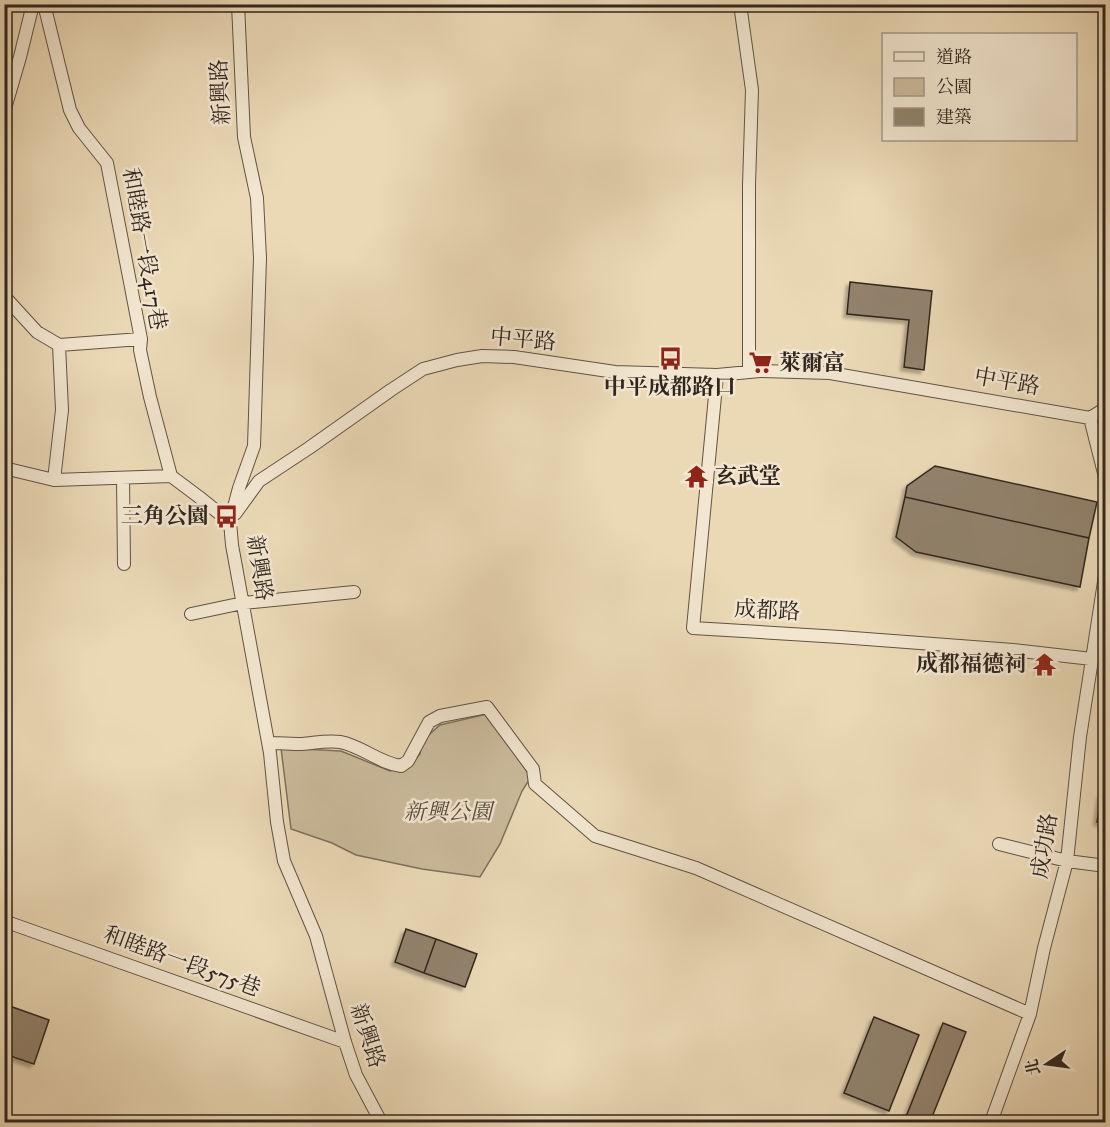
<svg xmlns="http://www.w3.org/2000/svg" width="1110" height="1127" font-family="'IM FELL DW Pica','Noto Serif TC',serif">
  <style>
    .green { fill: #cbbb9c; stroke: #7e705e; stroke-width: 1.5 }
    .building { fill: #92836e; stroke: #31261f; stroke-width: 1.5; filter: url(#shadow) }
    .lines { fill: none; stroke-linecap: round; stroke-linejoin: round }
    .minor-casing { stroke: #605345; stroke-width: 14 }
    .minor { stroke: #f2e6d0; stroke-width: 12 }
    .labels { text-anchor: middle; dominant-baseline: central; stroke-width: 5; stroke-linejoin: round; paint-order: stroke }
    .street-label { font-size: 22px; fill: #31261f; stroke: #f2e6d0 }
    .poi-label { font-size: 22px; font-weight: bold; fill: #31261f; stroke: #f2e6d0; text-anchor: start }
    .park-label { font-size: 22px; font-style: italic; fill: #584b3e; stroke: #f2e6d0 }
  </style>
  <defs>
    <filter id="shadow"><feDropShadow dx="-3.5" dy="3.5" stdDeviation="1.5" flood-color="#0004"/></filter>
  </defs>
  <rect width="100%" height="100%" fill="#ebd9b6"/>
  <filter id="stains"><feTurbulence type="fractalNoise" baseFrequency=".00333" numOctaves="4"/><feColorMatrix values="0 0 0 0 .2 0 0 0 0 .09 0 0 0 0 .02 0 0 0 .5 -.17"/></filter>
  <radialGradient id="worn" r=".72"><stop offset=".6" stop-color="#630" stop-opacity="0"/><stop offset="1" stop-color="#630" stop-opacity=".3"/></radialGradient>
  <path class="green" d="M487 714 531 777 522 791 500 844 480 877 422 869 356 855 332 843 291 829 281 748 341 751 390 771 409 767 420 754 423 740 440 725Z"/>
  <path class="building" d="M850 282 932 291 924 370 904 367 909 320 847 314Z
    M935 466 1097 502 1089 538 905 497 907 486Z
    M905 497 1089 538 1080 587 916 552 896 537Z
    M1040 656H1048L1047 672 1039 671Z
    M1101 794 1106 795V823L1097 822Z
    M406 929 436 939 424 973 395 962Z
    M436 939 477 954 465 987 424 973Z
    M4 1004 49 1020 34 1064 4 1054Z
    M874 1017 919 1035 889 1111 844 1093Z
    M943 1023 966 1032 930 1122H904Z"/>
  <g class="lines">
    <defs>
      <path id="minor" d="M44 4 70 110 79 128 107 163 141 339 140 350 150 397 171 476
        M238 4 244 137 257 198 260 258 254 446 239 488 230 522 232 545 270 753 277 822 284 861 316 936 345 1042 356 1075 381 1122
        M740 4 752 90 749 185V372
        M4 112 20 57 33 4
        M4 296 37 332 59 345 141 339
        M717 375 693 628 840 637 1013 650 1092 659
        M1090 418 1106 481
        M4 468 54 480 171 476 199 497 230 522
        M123 478 124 564
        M54 480 62 410 59 345
        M235 514 259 481 309 448 391 390 423 369 457 360 482 356 514 357 615 372 717 375 760 371 830 373 1090 418 1106 408
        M191 614 243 603 354 592
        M269 743C280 743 291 744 302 744 315 743 327 740 340 742 362 746 379 763 401 766L408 761 429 722 440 716 487 707 533 769 535 784 595 836 696 868 1030 1014
        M999 844 1067 861 1106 866
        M4 921 345 1042
        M991 1122 1030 1014 1044 948 1067 861 1080 737 1106 569"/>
    </defs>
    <use href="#minor" class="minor-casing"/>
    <use href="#minor" class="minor"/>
  </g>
  <defs>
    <symbol id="bus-bare" viewBox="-9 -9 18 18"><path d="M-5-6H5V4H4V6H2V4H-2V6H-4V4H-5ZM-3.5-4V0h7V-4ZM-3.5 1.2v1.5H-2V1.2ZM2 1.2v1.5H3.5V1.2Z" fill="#8f2418" stroke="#f2e6d0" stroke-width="2.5" paint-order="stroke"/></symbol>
    <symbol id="supermarket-bare" viewBox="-9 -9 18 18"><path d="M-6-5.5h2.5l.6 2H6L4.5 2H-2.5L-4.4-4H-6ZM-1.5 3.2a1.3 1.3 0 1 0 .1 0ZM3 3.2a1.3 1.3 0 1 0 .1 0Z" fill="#8f2418" stroke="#f2e6d0" stroke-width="2.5" paint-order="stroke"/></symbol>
    <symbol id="temple-bare" viewBox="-9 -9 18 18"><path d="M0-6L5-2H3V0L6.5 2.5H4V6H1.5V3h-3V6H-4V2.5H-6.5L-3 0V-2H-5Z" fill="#8f2418" stroke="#f2e6d0" stroke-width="2.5" paint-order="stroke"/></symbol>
  </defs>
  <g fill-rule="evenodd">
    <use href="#bus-bare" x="654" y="342" width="33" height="33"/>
    <use href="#supermarket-bare" x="744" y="346" width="33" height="33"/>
    <use href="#temple-bare" x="680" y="460" width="33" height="33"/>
    <use href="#bus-bare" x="210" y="500" width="33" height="33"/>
    <use href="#temple-bare" x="1028" y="648" width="33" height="33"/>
  </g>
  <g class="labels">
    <g class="street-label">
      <text transform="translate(221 92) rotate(-93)">新興路</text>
      <text transform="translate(144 249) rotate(80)">和睦路一段417巷</text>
      <text transform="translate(523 340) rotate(5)">中平路</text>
      <text transform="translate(1007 382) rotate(10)">中平路</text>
      <text transform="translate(259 568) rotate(81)">新興路</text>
      <text transform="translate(767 611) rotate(3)">成都路</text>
      <text transform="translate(1045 846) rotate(-81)">成功路</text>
      <text transform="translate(182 962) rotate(20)">和睦路一段575巷</text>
      <text transform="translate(367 1036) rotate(72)">新興路</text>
    </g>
    <g class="poi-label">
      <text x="779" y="363">萊爾富</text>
      <text x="670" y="387" text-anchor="middle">中平成都路口</text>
      <text x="715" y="476">玄武堂</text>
      <text x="209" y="516" text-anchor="end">三角公園</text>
      <text x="1026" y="664" text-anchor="end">成都福德祠</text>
    </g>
    <g class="park-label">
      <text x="448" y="812">新興公園</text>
    </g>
  </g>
  <rect width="1110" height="1127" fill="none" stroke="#ebd9b6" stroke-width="24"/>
  <rect x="6" y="6" width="1098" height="1115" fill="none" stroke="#31261f" stroke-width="3"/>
  <rect x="12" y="12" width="1086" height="1103" fill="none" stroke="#31261f" stroke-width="1.5"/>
  <rect x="882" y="33" width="195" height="108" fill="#f2e6d0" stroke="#a59989" stroke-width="1.5"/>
  <rect x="894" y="52" width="30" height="9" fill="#f2e6d0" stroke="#a59989" stroke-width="1.5"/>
  <text x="936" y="63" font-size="18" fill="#31261f">道路</text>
  <rect x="894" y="78" width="30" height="18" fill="#cbbb9c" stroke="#a59989" stroke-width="1.5"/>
  <text x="936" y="93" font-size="18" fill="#31261f">公園</text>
  <rect x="894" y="108" width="30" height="18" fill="#92836e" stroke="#a59989" stroke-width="1.5"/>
  <text x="936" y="123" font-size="18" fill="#31261f">建築</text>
  <g transform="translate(1047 1064) rotate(257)" stroke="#f2e6d0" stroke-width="4.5" paint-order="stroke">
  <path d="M0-4.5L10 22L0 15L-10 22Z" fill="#31261f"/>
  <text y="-9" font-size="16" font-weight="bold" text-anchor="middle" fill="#31261f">北</text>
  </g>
  <rect width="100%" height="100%" filter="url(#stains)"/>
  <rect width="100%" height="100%" fill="url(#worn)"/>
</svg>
